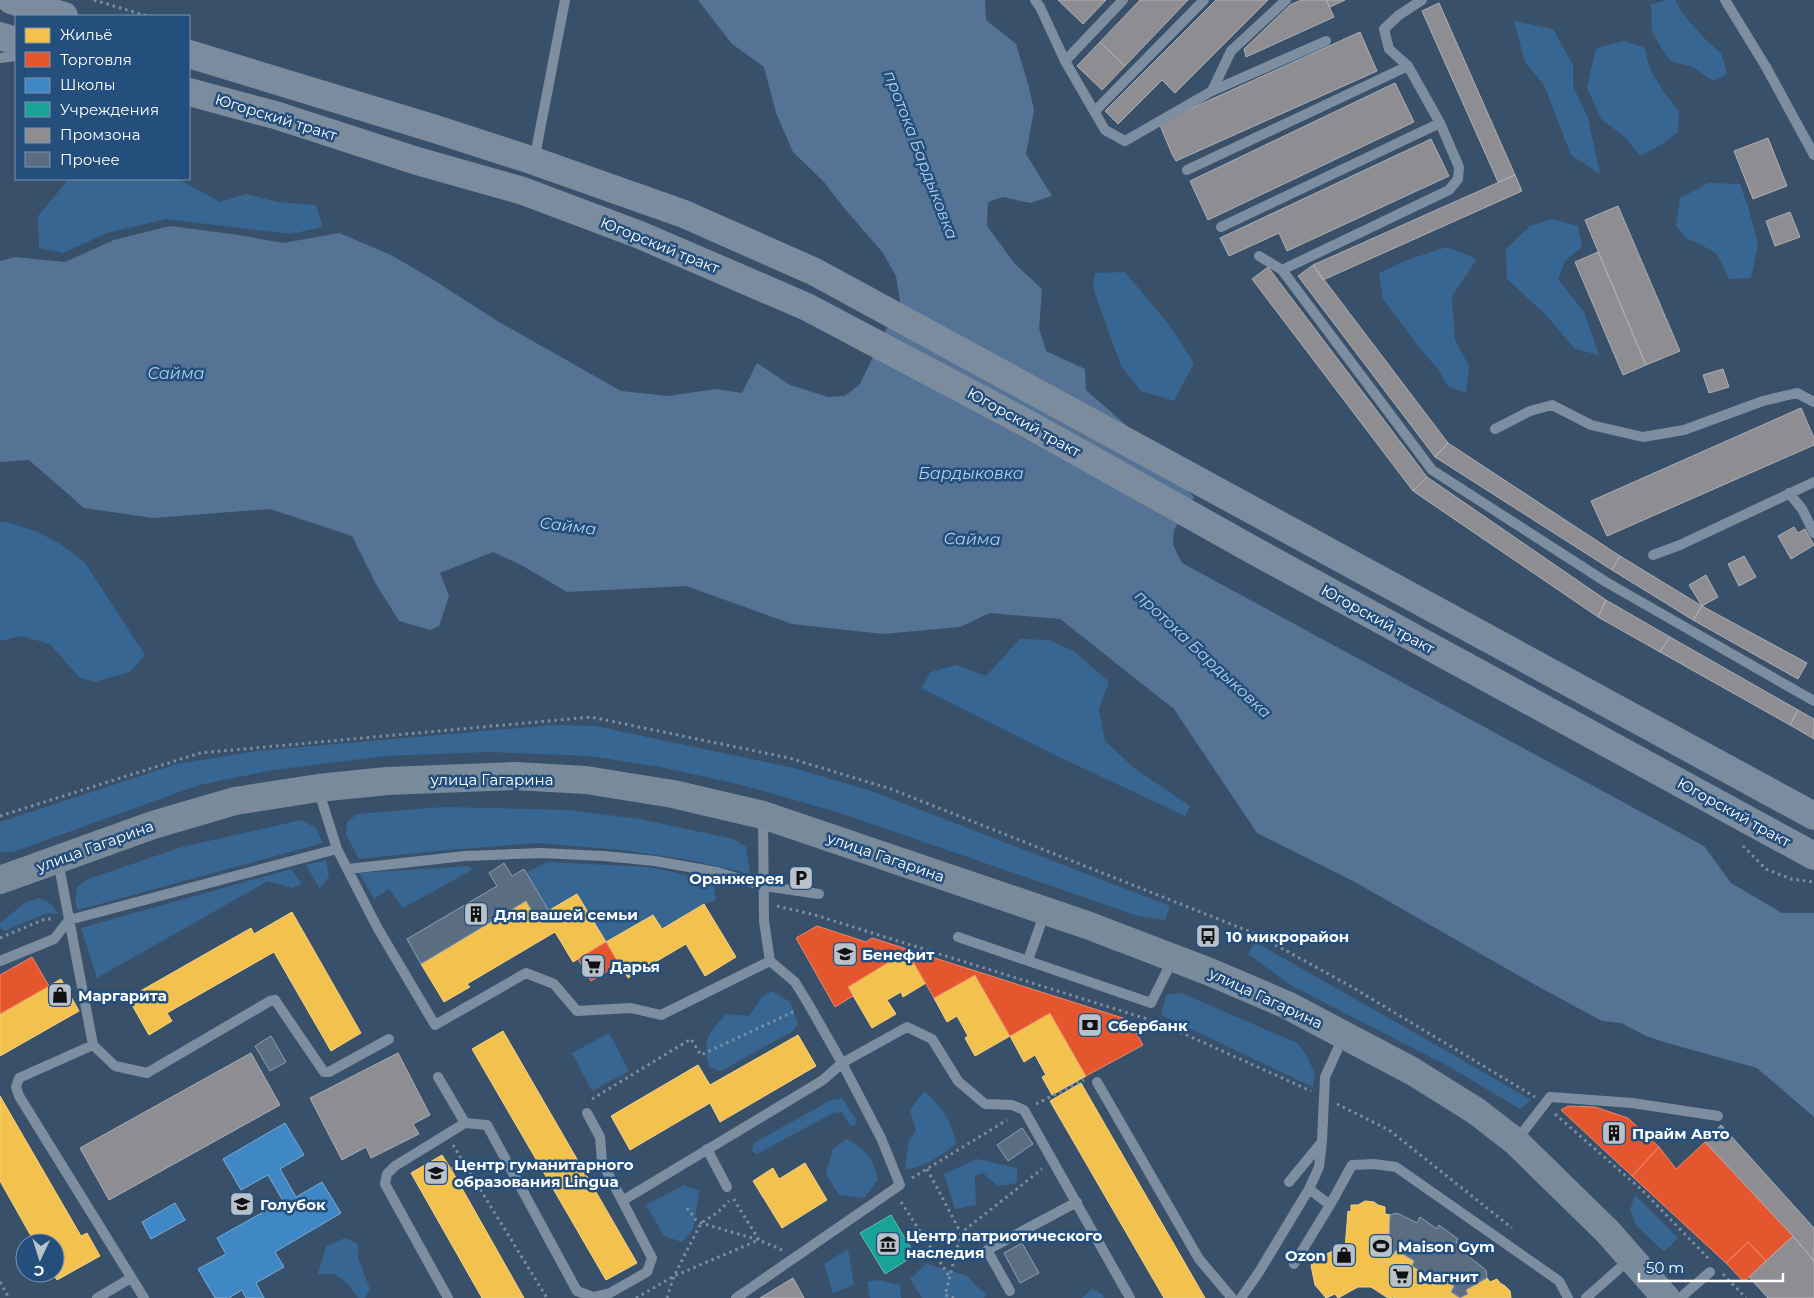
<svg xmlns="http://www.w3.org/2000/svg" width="1814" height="1298" font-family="Montserrat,sans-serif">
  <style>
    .green { fill: #386693 }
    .water { fill: #557394 }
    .homes { fill: #f2c14e; stroke: #f6d483 }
    .shops { fill: #e4572e; stroke: #ec896d }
    .schools { fill: #3f88c5; stroke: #79acd6 }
    .public { fill: #17a398; stroke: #5dbfb7 }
    .industry { fill: #8d8d92; stroke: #afafb3 }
    .building { fill: #5b6d81; stroke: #919fae }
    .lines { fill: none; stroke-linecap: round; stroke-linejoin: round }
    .path { stroke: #7d8ea0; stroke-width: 3; stroke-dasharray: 2.5 4; stroke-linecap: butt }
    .service { stroke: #7d8ea0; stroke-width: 10 }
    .secondary { stroke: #798a9b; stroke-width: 28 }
    .primary { stroke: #7c8c9f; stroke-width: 28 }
    .labels { text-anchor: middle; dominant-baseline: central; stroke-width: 5; stroke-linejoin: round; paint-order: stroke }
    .street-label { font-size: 15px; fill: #fff; stroke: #244f7d }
    .poi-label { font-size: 15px; font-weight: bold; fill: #fff; stroke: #244f7d; text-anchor: start }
    .water-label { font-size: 16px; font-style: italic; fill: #b4d0ed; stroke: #244f7d }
  </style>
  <rect width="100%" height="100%" fill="#385069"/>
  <path class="green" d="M1668 0H1675L1683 14 1706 40 1721 53 1727 74 1713 81 1693 67 1671 61 1662 49 1652 32 1651 4Z
    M1514 21 1553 29 1573 65V86L1588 118 1600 174 1571 155 1544 85 1525 62Z
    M1624 41 1645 48 1649 67 1663 91 1679 111 1678 132 1661 145 1640 156 1625 137 1601 119 1587 87 1596 48Z
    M69 179H178L220 202 246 194 277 202 316 205 323 227 290 234 166 219 107 233 63 253 39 248 38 216Z
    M1708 183 1740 184 1748 207 1758 244 1751 278 1729 279 1717 254 1700 244 1687 239 1676 226 1680 198Z
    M1552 219 1578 226 1582 247 1565 261 1558 279 1584 312 1599 355 1575 349 1545 314 1507 279 1506 249 1530 226Z
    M1447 247 1477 259 1452 296 1455 340 1469 366 1466 393 1448 386 1437 368 1422 351 1383 299 1379 273 1407 260Z
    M1125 272 1170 326 1194 363 1174 401 1141 391 1121 366 1093 288 1095 273Z
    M0 522H7L38 532 62 545 85 563 145 655 130 672 94 682 79 677 50 644 21 636 0 641Z
    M1020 639 1049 640 1075 652 1109 682 1099 709 1105 741 1134 768 1190 806 1185 816 1053 754 921 688 931 672 956 665 986 676Z
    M554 725 595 726 794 768 874 792 1170 906 1165 920 1138 916 837 812 738 784 660 767 589 756 488 752 385 756 273 770 199 785 13 852H0V822L177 764 256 751Z
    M443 807 569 810 639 819 734 839 746 847 750 874 695 861 623 850 538 843 446 850 359 859 346 835 347 822 357 814Z
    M301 820 316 828 323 843 78 910 75 901 77 887 88 879 182 847Z
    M326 860 329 876 320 889 306 865Z
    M547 862 649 867 713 881 716 900 704 904 662 929 653 915 606 942 577 894 549 911 526 873Z
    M469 866 472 870 403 908 389 889 374 899 359 873Z
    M291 869 302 884 292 888 268 881 97 978 81 928Z
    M39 898 51 904 58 914 47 913 4 931 0 927V923L26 902Z
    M1255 942 1457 1057 1531 1100 1520 1109 1448 1066 1292 986 1248 954Z
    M772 991 790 1002 798 1023 793 1031 721 1071 709 1067C702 1040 708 1034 726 1014L749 1016 762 997Z
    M1181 993 1297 1043 1307 1056 1315 1074 1313 1087 1161 1015 1166 995Z
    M609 1033 629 1071 592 1091 572 1053Z
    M924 1091C940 1105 952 1121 956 1143 943 1155 924 1168 905 1169L909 1141 916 1131 910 1110Z
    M842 1098 856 1119 855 1126 850 1125 842 1112 833 1113 757 1154 752 1151 754 1143 831 1100Z
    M846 1139C867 1150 873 1157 878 1180L864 1198 839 1195 826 1174 833 1149Z
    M977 1159 1017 1168V1183L998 1186 983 1173 975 1176 976 1205 955 1209 944 1174Z
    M684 1185 699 1191 693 1230 682 1242 664 1236 646 1205Z
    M1635 1195 1678 1238 1664 1252 1636 1225 1630 1210Z
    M345 1238 358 1244V1258L370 1289 365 1298H358L348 1284 335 1274H318L326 1246Z
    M848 1249 854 1285 833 1293 824 1264Z
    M926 1264 968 1276 975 1285 986 1294 984 1298H922L910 1279Z
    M878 1280 900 1285 901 1298H870L867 1282Z
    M1092 1289 1102 1294 1104 1298H1082Z"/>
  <path class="water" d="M698 0H985L986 20 1016 44 1029 87 1034 110 1026 154 1052 196 1030 203 1003 197 988 202 987 226 1015 264 1042 289 1039 328 1046 351 1085 369 1086 390 1143 440 1194 497 1174 530 1173 545 1182 563 1704 846 1731 883 1782 913H1814V1117L1757 1068 1667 1043 1646 1036 1621 1023 1602 1021 1537 986 1355 882 1257 833 1174 709 1060 619 990 613 960 627 883 634 792 624 686 586 567 592 521 565 493 552 440 573 449 596 439 626 430 630 399 621 376 584 352 536 270 509 153 518 84 508 29 460 0 462V261L15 257 65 262 114 240 170 226 239 235 283 243 339 233 391 255 432 279 499 322 621 391 668 396 716 389 742 393 757 363 790 385 828 397 845 396 860 384 900 301 896 276 883 253 844 208 824 182 793 152 776 113 764 67 732 44Z"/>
  <path class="homes" d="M577 894 606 942 573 962 555 932 467 984 470 987 444 1002 421 964 526 901 536 918Z
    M704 904 736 957 705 976 686 944 628 978 606 942 653 915 662 929Z
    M292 912 361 1033 331 1051 274 952 167 1013 172 1021 149 1035 128 998 251 928 254 934Z
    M907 951 926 983 903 997 901 992 887 1000 896 1014 872 1028 848 987Z
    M975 975 1010 1036 975 1056 965 1038 968 1036 957 1016 947 1022 934 998Z
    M61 979 79 1011 0 1056V1014Z
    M1050 1013 1086 1076 1052 1095 1042 1077 1046 1075 1035 1055 1024 1062 1010 1036Z
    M503 1031 637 1263 606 1280 472 1049Z
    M798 1035 816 1066 720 1122 710 1103 630 1150 611 1116 698 1065 710 1085Z
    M1081 1083 1205 1298H1164L1050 1101Z
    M0 1096 81 1236 87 1233 100 1256 57 1280 52 1273H55V1243H35L0 1181Z
    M442 1155 451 1169 524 1298H482L411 1173Z
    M805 1163 827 1200 782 1228 753 1181 773 1168 779 1179Z
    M1365 1201 1374 1202 1378 1205 1385 1207V1214L1390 1215 1389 1238 1384 1239 1383 1250 1393 1255 1396 1250 1414 1261 1412 1266 1432 1278 1435 1274 1454 1286 1451 1292 1460 1298 1468 1294 1466 1290 1487 1278 1490 1282 1497 1279 1500 1283 1505 1286 1510 1291 1511 1298H1396L1393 1297 1388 1298 1371 1287H1358L1338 1298 1335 1294 1326 1298 1315 1285 1311 1265 1318 1262 1316 1259 1337 1249H1345L1348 1211 1351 1212V1205H1358Z"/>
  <path class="shops" d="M817 926 866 942 872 938 1129 1020 1143 1045 1086 1076 1050 1013 1010 1036 975 975 934 998 907 951 848 987 853 996 835 1007 796 938Z
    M606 942 619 964 591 981 578 959Z
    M32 957 49 986 0 1014V975Z
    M1568 1106 1595 1107 1628 1118 1659 1147 1632 1176 1561 1110Z
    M1705 1142 1793 1236 1766 1261 1748 1242 1726 1263 1632 1176 1659 1147 1676 1169Z
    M1748 1242 1766 1261 1744 1282 1726 1263Z"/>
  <path class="schools" d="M285 1123 304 1155 280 1169 296 1197 322 1182 341 1213 275 1252 284 1267 256 1283 264 1298H246L242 1290 229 1298H215L198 1269 226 1254 217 1238 283 1201 268 1175 241 1190 223 1159Z
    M175 1203 185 1220 151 1239 142 1222Z"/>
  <path class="public" d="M891 1215 915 1255 885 1274 860 1233Z"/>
  <path class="industry" d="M1058 0H1106L1083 24Z
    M1140 0H1188L1125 66 1100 42Z
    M1216 0H1268L1175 93 1162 80 1118 124 1105 111Z
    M1301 0H1326L1334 17 1246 57 1244 49 1290 5Z
    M1326 0H1345L1330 7Z
    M1439 3 1515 175 1498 182 1422 11Z
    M1360 32 1377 71 1176 161 1172 154 1159 123Z
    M1100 42 1125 66 1102 90 1077 66Z
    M1395 83 1414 122 1208 220 1190 181Z
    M1768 138 1787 186 1753 199 1734 151Z
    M1431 139 1449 176 1287 251 1279 233 1229 256 1220 238Z
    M1515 175 1522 191 1323 280 1313 265Z
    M1618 206 1680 351 1646 365 1585 220Z
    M1790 212 1800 237 1775 246 1766 221Z
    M1598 252 1646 365 1623 375 1575 262Z
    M1313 265 1448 443 1435 457 1298 276Z
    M1268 267 1427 477 1413 491 1252 279Z
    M1723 369 1729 387 1709 393 1703 375Z
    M1801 408 1814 438V445L1607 536 1591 501Z
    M1448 443 1620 556 1612 570 1435 457Z
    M1427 477 1606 600 1598 617 1413 491Z
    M1794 527 1798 533 1805 529 1814 545 1791 559 1778 536Z
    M1620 556 1702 606 1693 620 1612 570Z
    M1744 556 1756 577 1739 586 1728 564Z
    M1706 575 1718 597 1702 606 1689 585Z
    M1606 600 1670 637 1660 652 1598 617Z
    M1702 606 1807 663 1798 679 1693 620Z
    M1670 637 1798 710 1790 725 1660 652Z
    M1798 710 1814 719V739L1790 725Z
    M251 1053 280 1105 109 1200 80 1148Z
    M398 1053 430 1115 413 1124 419 1134 371 1158 366 1147 342 1160 310 1098Z
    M1721 1125 1814 1228V1261L1793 1236 1705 1142Z
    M1793 1236 1814 1261V1298H1768L1749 1277Z
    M793 1278 804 1298H760Z"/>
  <path class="building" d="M504 863 512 876 524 869 549 911 536 918 526 901 421 964 407 939 497 886 489 873Z
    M271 1036 286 1062 270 1071 255 1046Z
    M1022 1128 1033 1144 1008 1161 997 1145Z
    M1397 1213 1417 1223 1420 1217 1437 1229 1439 1225 1458 1239 1456 1242 1471 1251 1468 1256 1486 1270 1487 1278 1466 1290 1468 1294 1460 1298 1451 1292 1454 1286 1435 1274 1432 1278 1412 1266 1414 1261 1396 1250 1393 1255 1383 1250 1384 1239 1389 1238 1390 1215Z
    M1022 1243 1039 1273 1020 1283 1004 1253Z"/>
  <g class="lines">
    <path class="path" d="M94 0 147 16
      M0 816 200 753 591 717 789 758 891 789 1256 934 1352 987 1535 1097
      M1743 846 1766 869 1791 879 1814 882
      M777 906 815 915 1160 1023 1311 1091
      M0 938 45 919H51
      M592 1099 691 1039 701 1055 797 1010
      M1036 1104 1084 1080
      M1337 1104 1389 1130 1512 1228
      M1555 1114 1643 1191 1708 1258
      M453 1145 547 1298
      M451 1169 463 1163
      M927 1169 961 1233
      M912 1178 1007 1120
      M901 1202 949 1276
      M687 1208 696 1220 701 1223 759 1240 782 1250
      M1723 1274 1746 1298
      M0 1282 9 1298
      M636 1298 674 1276 759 1240 733 1198
      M667 1298 674 1276 701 1223 717 1213 729 1201
      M954 1298 945 1295 961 1233 1042 1169"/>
    <path class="service" d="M1035 0 1040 7 1065 61 1105 130 1125 141 1212 91 1231 51 1286 0
      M1725 0 1766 67 1814 155
      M0 58 16 56
      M1065 61 1123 0
      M1212 91 1326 41
      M1095 111 1204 0
      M534 161 565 0
      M1187 170 1408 66
      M1221 227 1440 123
      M1259 256 1282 270 1432 470 1606 582 1814 701
      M1282 270 1449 190 1458 179 1459 167 1440 123 1408 66 1389 49 1384 29 1399 15 1422 0
      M1495 429 1530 411 1552 405 1591 425 1643 437 1684 430 1763 401 1797 393 1814 402
      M1789 493 1802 509 1814 533
      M1653 555 1680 545 1814 482
      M318 789 337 849 377 927 435 1025 526 973 554 984 577 1011 631 1008 661 1015 770 961
      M58 861 93 1045 115 1066 147 1073 270 1001 275 1000 324 1072H329L389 1039
      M348 869 465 856 541 853 604 856 655 861 717 872 764 886 819 894
      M958 937 1151 1003 1173 959
      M1028 960 1045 912
      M0 961 54 939 69 920 337 849
      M93 1045 19 1078 16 1087 19 1096 144 1298
      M438 1077 465 1123 487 1125 577 1291 593 1297 610 1293 647 1272 652 1258 602 1162 600 1137 587 1113
      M1097 1082 1199 1259 1232 1298
      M1516 1141 1550 1097 1632 1103 1718 1116
      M707 1149 727 1187
      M1289 1182 1322 1142
      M1309 1189 1330 1205
      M622 1201 823 1080 842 1063 907 1027 932 1039 958 1081 985 1104 1012 1105 1024 1110 1130 1298
      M1294 1264 1330 1205 1352 1165 1374 1164 1396 1167 1559 1281 1568 1298
      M1010 1291 987 1250 1077 1202
      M97 1298 131 1278
      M448 1298 385 1184 387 1174 395 1166 465 1123
      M736 1298 900 1185 881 1138 842 1063 809 1005 795 982 770 961 764 921 763 816
      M1241 1298 1259 1272 1309 1189 1319 1167 1322 1141 1325 1077 1344 1035
      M1586 1298 1630 1259
      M1680 1298 1710 1272"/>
    <path class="secondary" d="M0 880 153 825 235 801 318 788 387 781 514 776 586 780 673 794 763 815 1087 925 1210 972 1287 1005 1412 1071 1476 1111 1516 1142 1608 1232 1666 1298"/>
    <path class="primary" d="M11 0 64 16
      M0 36 16 41
      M189 54 432 128 534 161 684 214 815 272 1814 816
      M189 92 275 115 417 161 523 191 640 235 807 307 1030 425 1251 549 1814 856"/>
  </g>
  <defs>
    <symbol id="parking-square" viewBox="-11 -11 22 22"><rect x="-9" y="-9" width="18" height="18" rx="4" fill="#b9c2ca" stroke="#244f7d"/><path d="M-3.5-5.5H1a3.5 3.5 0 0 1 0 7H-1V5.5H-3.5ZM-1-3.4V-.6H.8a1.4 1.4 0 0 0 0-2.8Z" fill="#111"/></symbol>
    <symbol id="building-square" viewBox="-11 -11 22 22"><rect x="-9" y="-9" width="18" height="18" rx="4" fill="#b9c2ca" stroke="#244f7d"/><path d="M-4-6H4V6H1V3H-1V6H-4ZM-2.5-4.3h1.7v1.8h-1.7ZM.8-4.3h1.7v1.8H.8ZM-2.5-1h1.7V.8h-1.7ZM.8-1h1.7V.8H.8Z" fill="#111"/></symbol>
    <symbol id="bus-square" viewBox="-11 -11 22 22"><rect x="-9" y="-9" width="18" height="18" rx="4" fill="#b9c2ca" stroke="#244f7d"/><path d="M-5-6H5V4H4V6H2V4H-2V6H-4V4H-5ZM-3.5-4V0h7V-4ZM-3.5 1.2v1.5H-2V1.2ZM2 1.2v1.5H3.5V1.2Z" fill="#111"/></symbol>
    <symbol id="school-square" viewBox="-11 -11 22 22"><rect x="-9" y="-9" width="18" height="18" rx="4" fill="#b9c2ca" stroke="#244f7d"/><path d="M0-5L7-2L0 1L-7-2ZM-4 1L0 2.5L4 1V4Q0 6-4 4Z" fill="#111"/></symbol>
    <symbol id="supermarket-square" viewBox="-11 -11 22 22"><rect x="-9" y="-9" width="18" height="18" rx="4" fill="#b9c2ca" stroke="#244f7d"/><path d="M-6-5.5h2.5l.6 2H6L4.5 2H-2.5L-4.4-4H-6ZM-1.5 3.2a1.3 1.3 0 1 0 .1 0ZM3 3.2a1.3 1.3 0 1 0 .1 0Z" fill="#111"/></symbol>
    <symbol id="shop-square" viewBox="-11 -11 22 22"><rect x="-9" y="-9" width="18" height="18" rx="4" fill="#b9c2ca" stroke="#244f7d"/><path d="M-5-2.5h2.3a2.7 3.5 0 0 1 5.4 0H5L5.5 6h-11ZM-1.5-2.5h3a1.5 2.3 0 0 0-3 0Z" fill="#111"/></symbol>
    <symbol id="bank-square" viewBox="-11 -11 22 22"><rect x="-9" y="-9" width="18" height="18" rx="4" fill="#b9c2ca" stroke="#244f7d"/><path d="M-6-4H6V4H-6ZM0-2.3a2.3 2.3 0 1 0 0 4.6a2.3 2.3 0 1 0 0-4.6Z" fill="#111"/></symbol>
    <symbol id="museum-square" viewBox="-11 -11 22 22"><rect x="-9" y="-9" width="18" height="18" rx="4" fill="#b9c2ca" stroke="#244f7d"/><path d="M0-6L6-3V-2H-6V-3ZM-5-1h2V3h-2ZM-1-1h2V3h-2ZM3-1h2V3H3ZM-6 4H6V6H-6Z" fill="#111"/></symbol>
    <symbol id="stadium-square" viewBox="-11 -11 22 22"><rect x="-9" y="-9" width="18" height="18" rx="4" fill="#b9c2ca" stroke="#244f7d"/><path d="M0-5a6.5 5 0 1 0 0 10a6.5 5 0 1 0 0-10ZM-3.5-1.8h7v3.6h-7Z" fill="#111"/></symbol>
  </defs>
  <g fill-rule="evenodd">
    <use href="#parking-square" x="787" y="864" width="28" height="28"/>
    <use href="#building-square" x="462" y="900" width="28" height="28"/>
    <use href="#bus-square" x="1194" y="922" width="28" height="28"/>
    <use href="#school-square" x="831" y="940" width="28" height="28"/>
    <use href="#supermarket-square" x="579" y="952" width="28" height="28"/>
    <use href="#shop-square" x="46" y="981" width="28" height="28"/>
    <use href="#bank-square" x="1076" y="1011" width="28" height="28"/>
    <use href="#building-square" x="1600" y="1119" width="28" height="28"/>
    <use href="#school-square" x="422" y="1159" width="28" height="28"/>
    <use href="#school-square" x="228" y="1190" width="28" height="28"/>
    <use href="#museum-square" x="874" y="1230" width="28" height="28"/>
    <use href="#stadium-square" x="1367" y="1232" width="28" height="28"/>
    <use href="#shop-square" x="1330" y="1241" width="28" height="28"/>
    <use href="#supermarket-square" x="1387" y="1262" width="28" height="28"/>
  </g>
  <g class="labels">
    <g class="street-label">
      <text transform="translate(276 117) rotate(17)">Югорский тракт</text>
      <text transform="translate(660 245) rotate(22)">Югорский тракт</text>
      <text transform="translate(1024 422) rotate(29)">Югорский тракт</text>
      <text transform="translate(1378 619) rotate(29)">Югорский тракт</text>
      <text x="492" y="779">улица Гагарина</text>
      <text transform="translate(1734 812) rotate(29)">Югорский тракт</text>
      <text transform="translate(95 846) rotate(-20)">улица Гагарина</text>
      <text transform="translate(886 857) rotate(19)">улица Гагарина</text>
      <text transform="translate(1266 998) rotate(25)">улица Гагарина</text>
    </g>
    <g class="poi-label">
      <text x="784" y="878" text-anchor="end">Оранжерея</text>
      <text x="494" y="914">Для вашей семьи</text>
      <text x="1226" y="936">10 микрорайон</text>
      <text x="862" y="954">Бенефит</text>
      <text x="610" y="966">Дарья</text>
      <text x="78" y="995">Маргарита</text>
      <text x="1108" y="1025">Сбербанк</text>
      <text x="1632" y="1133">Прайм Авто</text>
      <text x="454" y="1164">Центр гуманитарного<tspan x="454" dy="17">образования Lingua</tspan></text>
      <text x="260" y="1204">Голубок</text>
      <text x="906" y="1235">Центр патриотического<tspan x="906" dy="17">наследия</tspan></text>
      <text x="1398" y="1246">Maison Gym</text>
      <text x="1326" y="1255" text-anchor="end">Ozon</text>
      <text x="1418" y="1276">Магнит</text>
    </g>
    <g class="water-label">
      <text transform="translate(921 155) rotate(69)">протока Бардыковка</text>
      <text x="176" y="373">Сайма</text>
      <text x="971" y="473">Бардыковка</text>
      <text transform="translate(568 526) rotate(7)">Сайма</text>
      <text transform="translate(972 539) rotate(1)">Сайма</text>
      <text transform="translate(1203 654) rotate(43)">протока Бардыковка</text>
    </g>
  </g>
  <rect x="15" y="15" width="175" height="165" fill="#244f7d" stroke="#7c95b1"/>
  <rect x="25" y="28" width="25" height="15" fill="#f2c14e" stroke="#7c95b1"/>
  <text x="60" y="40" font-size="15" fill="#ffffff">Жильё</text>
  <rect x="25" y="52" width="25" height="15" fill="#e4572e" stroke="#7c95b1"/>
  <text x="60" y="65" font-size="15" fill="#ffffff">Торговля</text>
  <rect x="25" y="78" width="25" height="15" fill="#3f88c5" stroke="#7c95b1"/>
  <text x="60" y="90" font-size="15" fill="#ffffff">Школы</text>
  <rect x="25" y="102" width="25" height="15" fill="#17a398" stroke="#7c95b1"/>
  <text x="60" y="115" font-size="15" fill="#ffffff">Учреждения</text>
  <rect x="25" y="128" width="25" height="15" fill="#8d8d92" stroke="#7c95b1"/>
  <text x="60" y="140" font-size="15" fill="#ffffff">Промзона</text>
  <rect x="25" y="152" width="25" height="15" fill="#5b6d81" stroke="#7c95b1"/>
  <text x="60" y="165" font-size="15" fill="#ffffff">Прочее</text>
  <g transform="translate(40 1258) rotate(184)"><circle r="24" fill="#244f7d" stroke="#7c95b1"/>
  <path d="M0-4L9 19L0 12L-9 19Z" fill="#b9c2ca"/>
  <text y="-8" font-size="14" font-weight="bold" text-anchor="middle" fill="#ffffff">С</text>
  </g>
  <path d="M1639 1273v8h144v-8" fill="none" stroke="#ffffff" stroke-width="2.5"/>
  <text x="1646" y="1273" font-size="15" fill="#ffffff" stroke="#244f7d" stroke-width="4" paint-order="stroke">50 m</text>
</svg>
